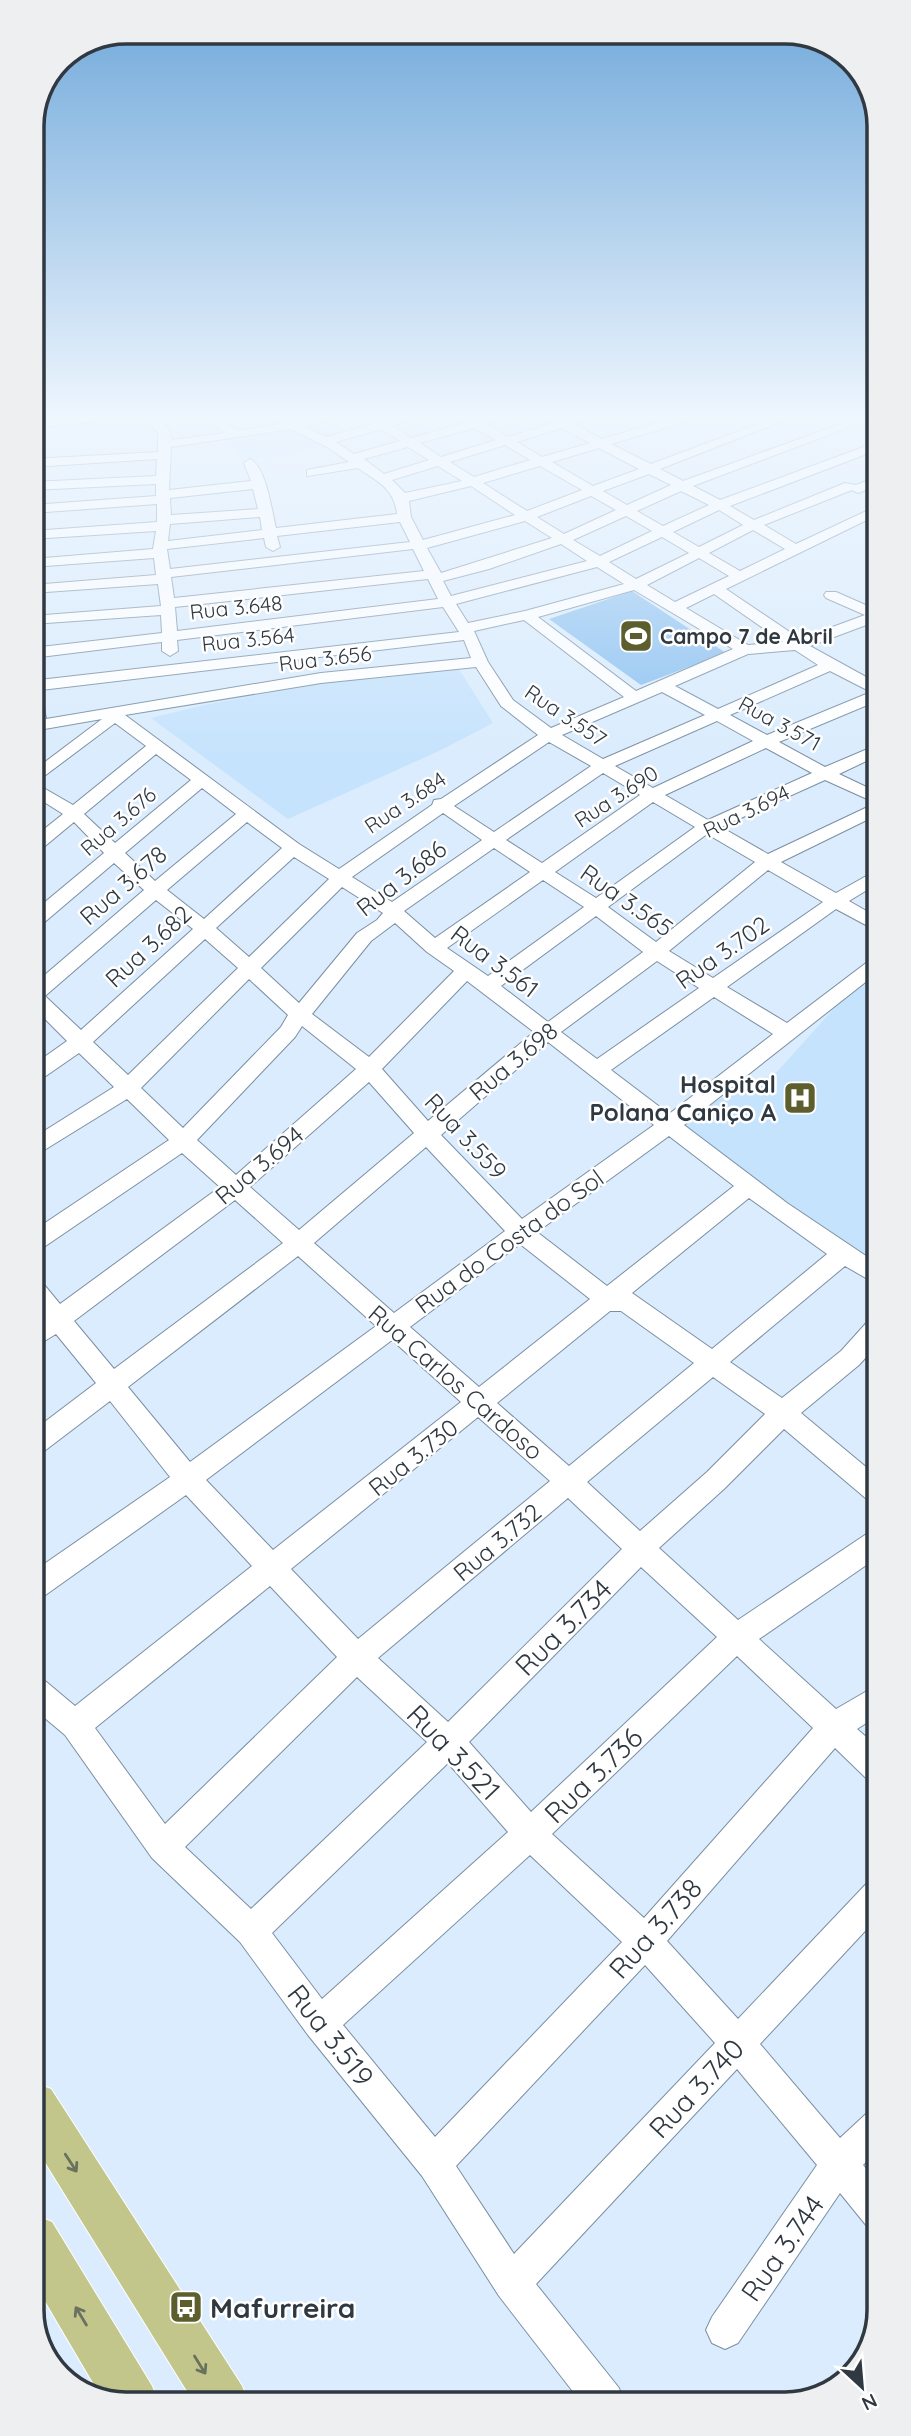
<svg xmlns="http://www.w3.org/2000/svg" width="911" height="2436" font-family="Quicksand,sans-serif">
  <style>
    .built { fill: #c6e3fd }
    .green { fill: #8cc1f0 }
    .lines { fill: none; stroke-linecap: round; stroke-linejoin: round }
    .minor-casing { stroke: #7a8fa2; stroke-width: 2 }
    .major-casing { stroke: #fff; stroke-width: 2 }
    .minor { fill: #fff; fill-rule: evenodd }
    .major { fill: #c2c68b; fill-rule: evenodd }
    .oneway { stroke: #6a715f }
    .labels { text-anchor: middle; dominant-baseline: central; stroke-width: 5; stroke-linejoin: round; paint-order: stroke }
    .far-street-label { font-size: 21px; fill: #303941; stroke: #fff }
    .far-poi-label { font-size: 21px; font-weight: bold; fill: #303941; stroke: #fff; text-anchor: start }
    .street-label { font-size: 24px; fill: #303941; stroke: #fff }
    .poi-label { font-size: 24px; font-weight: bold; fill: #303941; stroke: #fff; text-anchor: end }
    .near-street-label { font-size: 28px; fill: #303941; stroke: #fff }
    .near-poi-label { font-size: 28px; font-weight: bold; fill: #303941; stroke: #fff; text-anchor: start }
    .rim { fill: none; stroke: #303941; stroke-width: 3.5 }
  </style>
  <rect width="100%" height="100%" fill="#daecfd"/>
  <path class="built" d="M307 423 336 435 316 443 321 446 289 456 276 454 256 460H242L232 452 236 450 224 439Z
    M457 666 493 723 441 750 288 819 151 718 204 705 327 682Z
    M871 967 877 971 878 1274 667 1123 777 1072Z"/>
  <path class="green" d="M632 591 726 653 641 685 549 619Z"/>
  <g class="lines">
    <defs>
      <path id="minor" d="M69 417H107L101 421 32 428V420Z
        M140 417C155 416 170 423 172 440L225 433 204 417H217L238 431 280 424 270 417C279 417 284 418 292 420 300 422 321 417 332 417L330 420 304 426 326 437 372 424 364 417H378L384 421 398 417H416L414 420 392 426 412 438 466 422 459 417 477 419 504 417 502 420 486 424 508 437 552 423 544 417 564 419 591 417 589 420 574 424 602 439 677 417H694L692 420 611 444 651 464 777 417H793L660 469 683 481 860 417H876L693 486 720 500 877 442V450L730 506 754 520 845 483 856 485 877 477V486L858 493 852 490 764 525 796 544 877 506V515L726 589 800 639 865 615 826 598 824 595 826 592H836L877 610V621L810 646 877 683V701L779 742 825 767 877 745V756L839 774 877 792V815L781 862 836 893 877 870V884L849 901 877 917V931L836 909 727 987 787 1023 870 960 877 958V973L684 1125 787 1203 878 1264V1285L845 1266 730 1362 782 1398 841 1351 869 1320 878 1317V1344L859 1365 801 1413 878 1477V1505L869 1501 784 1429 725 1488 659 1548 738 1620 868 1533 878 1530V1557L759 1639 836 1709 879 1684V1715L857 1729 879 1748V1784L868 1780 835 1748 667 1941 738 2019 868 1882 879 1877V1916L760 2044 840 2138 867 2113 879 2108V2149L863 2165 879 2185V2230L866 2225 840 2193 738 2343 725 2349 712 2343 706 2330 712 2317 817 2165 737 2069 536 2284 619 2388 624 2402H581L499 2296 422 2176 308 2035 240 1942 152 1858 65 1735 34 1709V1676L44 1680 75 1706 252 1566 186 1495 44 1596 34 1600V1571L170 1477 110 1401 43 1452 34 1455V1430L96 1383 56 1334 33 1348V1324L43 1317 33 1306V1279L41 1281 60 1304 220 1187 182 1153 41 1249 33 1252V1231L169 1140 127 1099 33 1157V1138L114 1087 79 1053 40 1080 33 1082V1065L67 1041 33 1007V985L144 890 114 863 40 926 33 928V912L104 853 74 822 39 851 33 852V838L63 814 33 795V771L102 719 33 731 32 677 39 680 459 632 443 607 177 640 178 651 170 656 162 651V642L32 658V648L162 633 161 615 32 624V616L161 606 158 584 32 593V585L156 575 154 558 32 567V559L153 549 156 531 32 539V531L157 522V504L32 513V505L156 496V484L32 490V482L156 476 157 459 32 467V459L158 452V432ZM474 428 496 440 441 457 420 443ZM562 428 590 443 542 457 517 442ZM291 429 327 447 349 462 307 470V476L358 468C378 482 394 488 397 514L276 528C272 512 266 466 250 459L244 463 251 481 169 490 171 447ZM381 429 400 441 354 454 336 442ZM505 445 530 460 474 477 450 462ZM408 447 429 460 384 474 364 459ZM599 448 639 469 593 486 552 462ZM438 466 462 481 405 493 392 480ZM540 466 582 490 527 511 483 483ZM649 474 671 485 627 505 603 491ZM471 486 515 515 423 540 411 517 409 501ZM253 489 258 509 171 515 170 498ZM681 491 709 505 663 526 637 511ZM591 496 616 510 564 534 537 517ZM719 510 743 525 699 547 673 532ZM626 516 652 531 600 556 573 540ZM260 517 262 530 168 541 170 524ZM525 521 552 538 441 573 427 548ZM400 522 410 542 170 569 167 549 264 538 266 547 273 551 280 547 277 536ZM753 530 785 549 740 571 709 553ZM662 537 689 553 636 579 609 562ZM561 544 587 561 451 596 443 581 489 569ZM413 549 424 571 174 598 171 577ZM699 558 729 576 675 602 647 585ZM597 567 624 584 525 611 468 623 456 604ZM428 579 438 599 177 631 175 607ZM634 590 733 649 636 691 538 617ZM714 594 783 642 748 645 686 608ZM524 620 624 697 551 728 513 700 488 662 474 631ZM464 640 471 658 321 673 46 719 41 690ZM795 650 818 665 718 709 675 686 748 654ZM476 667 501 706 538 735 441 799 434 800 432 805 339 869 299 844 125 715 321 683ZM830 671 871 692 767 735 730 715ZM662 692 705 715 603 759 562 735ZM717 721 753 741 653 788 615 766ZM115 723 146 746 73 805 35 783ZM549 742 591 766 494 832 454 806ZM766 748 812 773 708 820 665 795ZM156 754 191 780 115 843 84 814ZM603 773 640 795 542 863 506 840ZM825 780 876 803 768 854 721 827ZM202 788 236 814 155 881 125 853ZM653 802 695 827 596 898 555 872ZM443 813 482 840 392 902 352 877ZM247 822 282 848 204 919 167 890ZM707 834 755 862 656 942 608 907ZM494 848 530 872 435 938 404 911ZM294 857 329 879 249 957 216 928ZM768 870 823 902 713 978 669 951ZM543 880 584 907 488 976 447 948ZM342 887 383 913 377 920 357 933 299 1003 261 968ZM156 900 193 929 81 1030 45 996ZM596 916 643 952 548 1022 501 986ZM395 923 427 952 454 971 369 1057 312 1014 371 941ZM205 939 238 968 128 1075 93 1042ZM657 961 699 988 597 1059 561 1032ZM249 979 288 1015 281 1027 183 1128 141 1088ZM467 981 534 1032 428 1121 382 1069ZM714 997 773 1034 669 1114 611 1070ZM302 1026 356 1069 236 1175 197 1140 295 1037ZM548 1042 654 1125 522 1219 441 1135ZM369 1082 414 1133 299 1230 250 1187ZM669 1136 734 1186 607 1286 537 1232ZM426 1147 505 1231 394 1313 314 1243ZM749 1198 827 1254 712 1349 632 1293ZM235 1200 283 1243 114 1369 74 1321ZM520 1244 590 1299 479 1387 410 1327ZM298 1256 376 1326 190 1462 128 1387ZM610 1311H621L694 1363 569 1466 497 1403ZM392 1340 461 1402 273 1550 206 1480ZM713 1377 765 1414 707 1472 640 1531 587 1482ZM478 1417 550 1481 358 1639 291 1569ZM568 1498 622 1549 448 1722 378 1658ZM641 1567 717 1637 531 1812 469 1742ZM270 1586 337 1657 165 1824 95 1728ZM737 1656 813 1728 644 1918 552 1834ZM357 1677 427 1742 251 1909 185 1847ZM448 1763 508 1832 322 1999 272 1933ZM530 1855 622 1942 435 2137 343 2025ZM645 1965 715 2043 514 2254 456 2166Z"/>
      <path id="major" d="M34 2083 51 2089 242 2386 249 2404H195L35 2146Z
        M35 2215 52 2222 152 2386 159 2404H120L102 2398 35 2284Z"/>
    </defs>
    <use href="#minor" class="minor-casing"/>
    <use href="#major" class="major-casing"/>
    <use href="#minor" class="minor"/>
    <use href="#major" class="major"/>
  </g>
  <defs><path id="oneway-shaft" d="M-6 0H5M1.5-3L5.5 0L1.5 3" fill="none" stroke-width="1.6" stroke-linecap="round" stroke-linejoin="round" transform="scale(1.75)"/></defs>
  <g class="oneway">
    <use href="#oneway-shaft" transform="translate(71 2163) rotate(57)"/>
    <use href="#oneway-shaft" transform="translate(81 2316) rotate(-121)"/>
    <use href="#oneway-shaft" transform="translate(200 2365) rotate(58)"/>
  </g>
  <linearGradient id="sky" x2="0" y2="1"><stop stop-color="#70a8da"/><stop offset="0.55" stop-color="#eef6fe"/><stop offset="1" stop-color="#eef6fe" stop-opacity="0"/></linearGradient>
  <rect width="911" height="758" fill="url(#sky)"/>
  <defs>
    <symbol id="stadium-square" viewBox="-11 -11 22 22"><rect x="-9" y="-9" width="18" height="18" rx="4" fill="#5c5f2d" stroke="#fff"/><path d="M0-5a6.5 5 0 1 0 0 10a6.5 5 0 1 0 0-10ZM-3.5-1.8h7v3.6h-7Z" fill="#fff"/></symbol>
    <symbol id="hospital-square" viewBox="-11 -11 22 22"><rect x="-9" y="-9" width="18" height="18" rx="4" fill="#5c5f2d" stroke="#fff"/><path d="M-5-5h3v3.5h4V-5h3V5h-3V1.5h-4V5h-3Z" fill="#fff"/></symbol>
    <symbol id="bus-square" viewBox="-11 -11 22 22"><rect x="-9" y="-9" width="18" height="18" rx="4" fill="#5c5f2d" stroke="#fff"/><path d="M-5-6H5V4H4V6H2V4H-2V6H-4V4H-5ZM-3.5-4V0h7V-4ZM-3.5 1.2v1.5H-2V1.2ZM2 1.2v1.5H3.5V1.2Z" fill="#fff"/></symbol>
  </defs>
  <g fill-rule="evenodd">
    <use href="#stadium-square" x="617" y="617" width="38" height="38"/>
    <use href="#hospital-square" x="781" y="1079" width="38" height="38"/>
    <use href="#bus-square" x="167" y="2288" width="38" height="38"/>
  </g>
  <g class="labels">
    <g class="far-street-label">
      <text transform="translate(236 607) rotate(-6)">Rua 3.648</text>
      <text transform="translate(248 639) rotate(-6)">Rua 3.564</text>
      <text transform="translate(325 658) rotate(-7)">Rua 3.656</text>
      <text transform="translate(566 715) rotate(34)">Rua 3.557</text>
      <text transform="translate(780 723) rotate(29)">Rua 3.571</text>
      <text transform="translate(616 796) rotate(-33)">Rua 3.690</text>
      <text transform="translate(405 802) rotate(-34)">Rua 3.684</text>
      <text transform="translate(746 811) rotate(-26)">Rua 3.694</text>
      <text transform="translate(118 821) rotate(-41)">Rua 3.676</text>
    </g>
    <g class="far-poi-label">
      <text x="660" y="636">Campo 7 de Abril</text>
    </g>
    <g class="street-label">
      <text transform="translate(401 878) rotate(-38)">Rua 3.686</text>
      <text transform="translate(123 885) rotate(-41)">Rua 3.678</text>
      <text transform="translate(627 900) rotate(35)">Rua 3.565</text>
      <text transform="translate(148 946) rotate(-43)">Rua 3.682</text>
      <text transform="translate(722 952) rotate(-35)">Rua 3.702</text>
      <text transform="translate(495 961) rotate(37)">Rua 3.561</text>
      <text transform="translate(513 1061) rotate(-40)">Rua 3.698</text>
      <text transform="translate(466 1136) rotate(47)">Rua 3.559</text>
      <text transform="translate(259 1165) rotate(-40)">Rua 3.694</text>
      <text transform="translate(509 1241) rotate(-36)">Rua do Costa do Sol</text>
      <text transform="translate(456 1382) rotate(41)">Rua Carlos Cardoso</text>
      <text transform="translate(413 1457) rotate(-39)">Rua 3.730</text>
      <text transform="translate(497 1542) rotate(-40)">Rua 3.732</text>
    </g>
    <g class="poi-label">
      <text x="776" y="1084">Hospital<tspan x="776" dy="28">Polana Caniço A</tspan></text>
    </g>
    <g class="near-street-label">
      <text transform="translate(563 1627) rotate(-45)">Rua 3.734</text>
      <text transform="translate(454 1752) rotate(46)">Rua 3.521</text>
      <text transform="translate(593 1775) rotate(-44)">Rua 3.736</text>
      <text transform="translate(655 1928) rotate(-48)">Rua 3.738</text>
      <text transform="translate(331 2035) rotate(52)">Rua 3.519</text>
      <text transform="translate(696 2088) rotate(-47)">Rua 3.740</text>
      <text transform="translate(782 2248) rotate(-55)">Rua 3.744</text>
    </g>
    <g class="near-poi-label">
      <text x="210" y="2307">Mafurreira</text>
    </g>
  </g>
  <path d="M0 0H911V2436H0ZM126 44H785A82 82 0 0 1 867 126V2310A82 82 0 0 1 785 2392H126A82 82 0 0 1 44 2310V126A82 82 0 0 1 126 44Z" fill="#eeeff0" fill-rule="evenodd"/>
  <path class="rim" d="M126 44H785A82 82 0 0 1 867 126V2310A82 82 0 0 1 785 2392H126A82 82 0 0 1 44 2310V126A82 82 0 0 1 126 44Z"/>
  <g transform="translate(862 2387) rotate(154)" stroke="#ffffff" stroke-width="5" paint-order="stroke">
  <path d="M0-5L12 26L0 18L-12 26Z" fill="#303941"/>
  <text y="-10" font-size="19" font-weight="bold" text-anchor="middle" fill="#303941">N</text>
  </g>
</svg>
